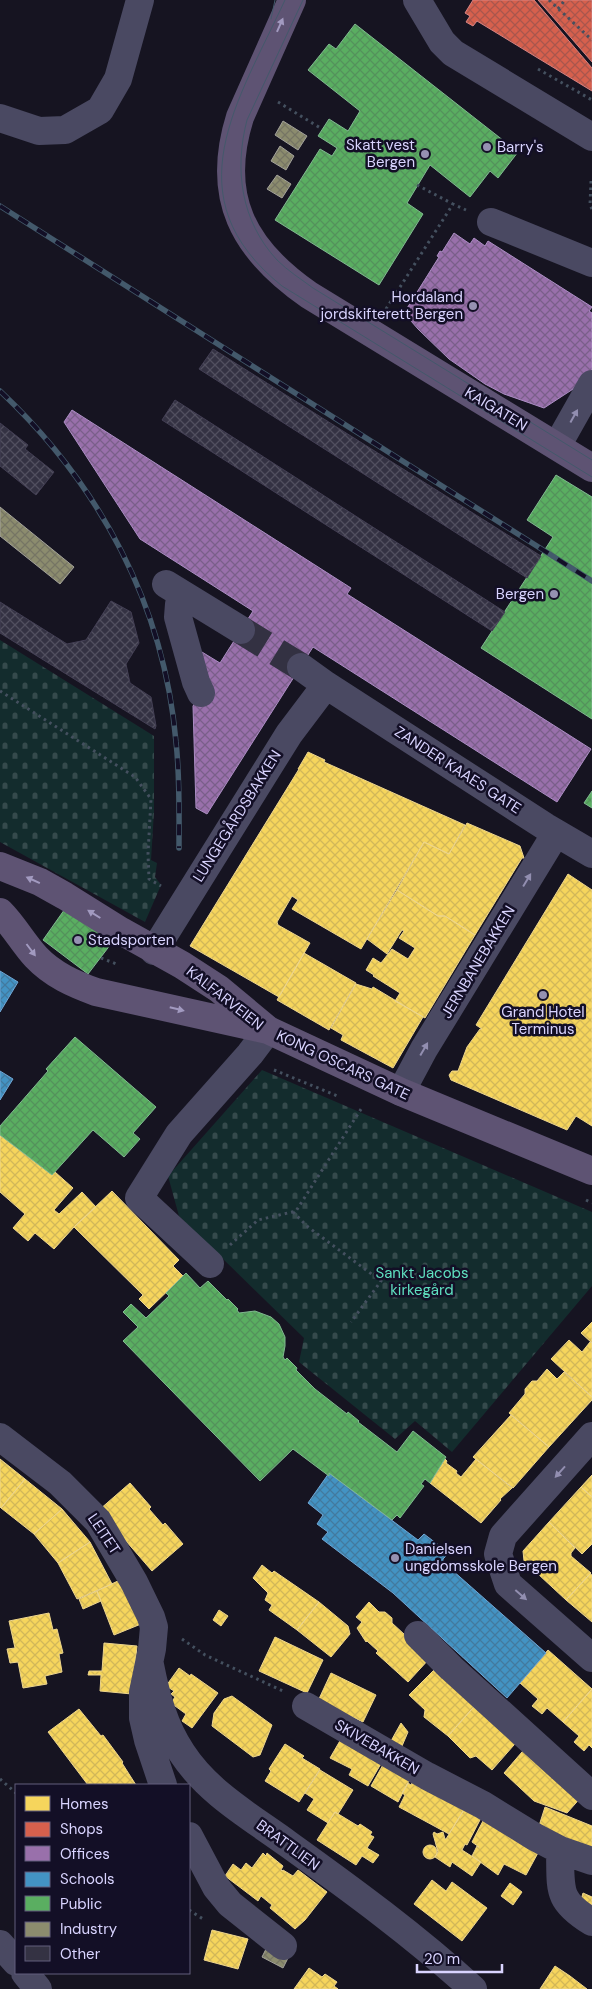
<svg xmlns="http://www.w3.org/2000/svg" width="592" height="1989" font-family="'DM Sans',sans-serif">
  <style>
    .cemetery { fill: url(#cemetery-stones) }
    .homes { fill: url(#homes-cross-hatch); stroke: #edd58d }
    .shops { fill: url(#shops-cross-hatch); stroke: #d78382 }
    .offices { fill: url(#offices-cross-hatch); stroke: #ac8ec4 }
    .schools { fill: url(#schools-cross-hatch); stroke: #70a6d5 }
    .public { fill: url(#public-cross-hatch); stroke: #80b990 }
    .industry { fill: url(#industry-cross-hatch); stroke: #a3a29a }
    .building { fill: url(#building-cross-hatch); stroke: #433f54 }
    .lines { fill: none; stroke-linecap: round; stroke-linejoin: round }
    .minor-tunnel { stroke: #333142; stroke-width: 28; stroke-dasharray: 28 14; stroke-linecap: butt }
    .path { stroke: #44505f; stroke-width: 3; stroke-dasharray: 2.5 4; stroke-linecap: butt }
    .minor { stroke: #4a4962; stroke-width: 28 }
    .major { stroke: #5e5373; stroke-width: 28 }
    .tram { stroke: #43596b; stroke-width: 1 }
    .rail-casing { stroke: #43596b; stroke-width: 5.5 }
    .rail { stroke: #130f26; stroke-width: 4; stroke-dasharray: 11; stroke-linecap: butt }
    .oneway { fill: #a29ac0 }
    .oneway2 { fill: #928eb0 }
    .poi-dot { fill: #9591b1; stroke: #130f26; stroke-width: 2 }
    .labels { text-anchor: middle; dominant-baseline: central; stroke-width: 5; stroke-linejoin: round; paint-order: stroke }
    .poi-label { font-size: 15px; fill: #d9d4ff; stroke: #130f26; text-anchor: end }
    .street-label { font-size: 15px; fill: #d9d4ff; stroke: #130f26 }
    .park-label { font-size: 15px; fill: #5fe0c0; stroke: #130f26 }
  </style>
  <defs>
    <pattern id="cemetery-stones" width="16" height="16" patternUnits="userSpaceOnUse" patternTransform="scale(1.25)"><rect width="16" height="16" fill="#132c2d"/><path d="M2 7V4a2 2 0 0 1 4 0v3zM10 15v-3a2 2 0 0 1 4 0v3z" fill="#354a4c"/></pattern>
    <pattern id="homes-cross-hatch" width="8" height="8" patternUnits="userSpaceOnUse" patternTransform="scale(1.25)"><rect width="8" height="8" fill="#f6d55c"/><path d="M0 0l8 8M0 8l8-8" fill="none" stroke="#d2b759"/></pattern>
    <pattern id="shops-cross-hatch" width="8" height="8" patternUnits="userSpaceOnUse" patternTransform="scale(1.25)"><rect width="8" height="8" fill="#d6604d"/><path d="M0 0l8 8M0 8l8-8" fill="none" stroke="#a9564d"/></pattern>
    <pattern id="offices-cross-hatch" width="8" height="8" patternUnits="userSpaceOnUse" patternTransform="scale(1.25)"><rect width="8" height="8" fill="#9970ab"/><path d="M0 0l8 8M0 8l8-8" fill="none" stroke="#7a5f8a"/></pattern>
    <pattern id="schools-cross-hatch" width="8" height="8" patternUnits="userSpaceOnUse" patternTransform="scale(1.25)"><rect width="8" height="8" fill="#4393c3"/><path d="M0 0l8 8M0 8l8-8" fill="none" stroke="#427a9f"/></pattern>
    <pattern id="public-cross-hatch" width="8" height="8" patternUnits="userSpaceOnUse" patternTransform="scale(1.25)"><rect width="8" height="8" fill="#5aae61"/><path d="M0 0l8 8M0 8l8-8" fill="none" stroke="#54925c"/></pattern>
    <pattern id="industry-cross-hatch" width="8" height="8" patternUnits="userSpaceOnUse" patternTransform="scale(1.25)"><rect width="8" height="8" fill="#8c8c6e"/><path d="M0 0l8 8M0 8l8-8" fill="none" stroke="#767564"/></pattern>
    <pattern id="building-cross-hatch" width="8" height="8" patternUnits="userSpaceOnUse" patternTransform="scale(1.25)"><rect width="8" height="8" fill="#343243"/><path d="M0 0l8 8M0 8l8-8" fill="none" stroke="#514f5f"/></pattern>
  </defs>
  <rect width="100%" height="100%" fill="#161421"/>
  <path class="cemetery" d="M0 640 154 736V812L151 860 157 863 155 877 161 885 145 922 0 842Z
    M262 1070 592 1212V1286L452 1452 415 1421 395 1439 299 1362 304 1338 179 1216 168 1176Z"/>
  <path class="homes" d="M308 752 325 760 324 762 465 825 449 854 424 842 361 949 292 909 298 900 292 896 277 922 278 925 310 943 279 997 190 946 299 769H298Z
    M467 823 520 846 524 858H522L475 935 445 916H438L397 890 424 842 449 854Z
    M568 874 592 890V1126L576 1116 567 1130 451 1080 449 1075 452 1071H458L467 1047 480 1029H482L476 1025Z
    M397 890 438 916H445L475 935 425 1018 395 1001 400 993 373 976 374 975 366 970 373 958 381 963 392 949 408 959 415 948 399 938 404 931 402 930 387 954 367 939Z
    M304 953 356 983 329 1030 277 1000Z
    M356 984 372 989 373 987 423 1017 393 1068 341 1040 343 1035 331 1028Z
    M0 1135 52 1175 55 1172 73 1188 54 1210 59 1214 82 1192 96 1207 74 1227 54 1249 35 1233 28 1241 13 1228 25 1214 0 1192Z
    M112 1191 179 1260 173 1266 183 1276 149 1309 139 1299 143 1295 74 1227Z
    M592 1322V1343L581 1333Z
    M569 1340 582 1352 590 1342 592 1343V1397L551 1359Z
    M547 1369 557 1379 564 1372 592 1397V1400L549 1447 509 1413 525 1394V1389L532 1381H537Z
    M511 1415 549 1447 513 1488 473 1457Z
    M0 1459 25 1479 1 1508 0 1507Z
    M445 1459 447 1461 446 1463 457 1471 456 1473 461 1477 476 1459 512 1488 500 1499 501 1500 481 1523 430 1483Z
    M592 1475V1497L581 1487Z
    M25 1479 62 1509 34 1534 1 1508Z
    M130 1483 151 1507 149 1509 163 1525 165 1523 183 1544 152 1571 99 1510Z
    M581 1487 592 1497V1544L582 1554 549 1522Z
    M62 1509 90 1542 58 1563 34 1534Z
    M549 1522 575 1548 571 1553V1556L591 1573 566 1600 524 1561 523 1551Z
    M90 1542 112 1584 77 1599 58 1563Z
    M262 1565 272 1573 274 1571 319 1602 297 1630 269 1610 272 1605 265 1600 268 1593 253 1578Z
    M590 1574 592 1575V1622L566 1600Z
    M122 1579 141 1624 114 1635 97 1591Z
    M97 1591 101 1601 83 1609 79 1599Z
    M319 1602 348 1626 350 1634 331 1657 297 1630Z
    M369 1602 379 1612H385L392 1618V1623L430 1658 408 1682 376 1653 378 1651 367 1641 366 1642 357 1628 362 1622 356 1617Z
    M219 1610 228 1616 221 1626 213 1620Z
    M49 1613 53 1630 57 1629 63 1653 59 1654 62 1672 45 1676 47 1684 23 1688 18 1662 10 1663 7 1649 15 1648 9 1621Z
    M275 1637 323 1660 307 1693 259 1671Z
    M104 1643 137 1646 132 1694 100 1691 101 1675H88L89 1671H102Z
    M548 1650 592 1689 563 1722 547 1708 542 1714 532 1706 538 1699 520 1683Z
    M440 1664 480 1700 448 1736 424 1717 425 1710 409 1695Z
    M179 1668 190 1676 191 1674 218 1693 192 1728 182 1721 186 1714 171 1703 175 1697 171 1694 174 1691 166 1686Z
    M331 1673 376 1695 363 1722 318 1701Z
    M592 1689V1748L589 1745 584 1751 574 1742 579 1736 563 1722Z
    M232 1696 272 1725 260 1755 253 1757 212 1726 214 1713 224 1699Z
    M480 1700 521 1737 492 1770 476 1756 470 1758 448 1736Z
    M79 1709 101 1736 103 1735 123 1762 122 1763 136 1785H88L48 1732Z
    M401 1723 408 1732 402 1746 391 1741Z
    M341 1739 382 1762 368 1786 349 1775 352 1769 330 1758Z
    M285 1744 304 1756 302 1758 320 1769 299 1802 265 1781 271 1771 269 1769Z
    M528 1745 583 1795 567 1813 534 1801 504 1773Z
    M384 1763 411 1777 398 1802 371 1786Z
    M320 1770 353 1790 338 1814 335 1812 328 1823 307 1810 314 1799 305 1793Z
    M413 1781 465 1808 449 1834 399 1807 405 1795 402 1793 408 1783 411 1785Z
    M545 1807 592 1826V1850L538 1829Z
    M465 1808 481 1818 467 1845 465 1844 462 1850 481 1862 472 1876 452 1862 450 1867 435 1857 438 1852 433 1834 434 1832 437 1834 443 1832 445 1839H446Z
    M335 1812 358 1826 360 1824 372 1832 370 1835 374 1837 367 1848 379 1855 373 1863 362 1856 356 1865 317 1840Z
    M484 1819 539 1851 526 1875 504 1864 498 1875 472 1856 477 1846 479 1847 472 1842Z
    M423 1852a7 7 0 1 1 14 0a7 7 0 1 1-14 0Z
    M263 1853 266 1856 267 1853 283 1866 281 1870 282 1871 283 1870 293 1876 298 1870 327 1892 305 1920 295 1929 270 1908 272 1905 261 1896 258 1901 225 1876 233 1864 241 1870 246 1863 252 1868Z
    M432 1880 446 1891 452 1882 487 1908 462 1941 414 1904Z
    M510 1883 522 1892 513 1905 501 1896Z
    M583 1893 592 1897V1906V1905L581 1900Z
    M212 1930 248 1939 238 1969 204 1960Z
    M555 1966 570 1976 587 1989H540Z
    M309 1968 322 1977 325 1974 337 1982 334 1986 338 1989H294Z"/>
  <path class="shops" d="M473 0H534L592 68V91L477 21 473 26 466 22 470 16 465 13Z
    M538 0H592V62Z"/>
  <path class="offices" d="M454 233 470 244 474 238 485 246 488 241 592 307 589 311 592 313V380L590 378 544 408 504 394 485 384 449 359 418 329 404 313 439 257 437 256 440 251 442 252Z
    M72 410 351 588 347 594 591 749 557 802 313 647 207 814 196 808 193 706 207 684 192 646 220 663 253 611 140 539 64 422Z"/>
  <path class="schools" d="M0 971 18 982 0 1012Z
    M0 1071 13 1079 0 1100Z
    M329 1473 418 1540 424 1534 449 1553 443 1559V1562L546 1653 507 1698 393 1593 322 1539 328 1532 317 1524 323 1515 308 1503Z"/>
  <path class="public" d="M355 24 518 152 498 178 490 171 470 197 430 165 407 203 423 214 379 285 275 220 320 149 332 156 337 148 318 136 329 119 348 131 360 111 308 70 329 44 336 49Z
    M556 475 592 497V719L481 648 553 537 527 520Z
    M592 791V808L584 803Z
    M67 906 114 940 88 974 43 940Z
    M75 1037 156 1107 133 1133 140 1139 124 1157 93 1130 52 1175 0 1135V1126L48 1071 46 1069Z
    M186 1273 200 1288 208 1281 227 1300 228 1299 238 1309 237 1310 239 1313 255 1311 271 1317 279 1324 285 1337V1346L283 1357 285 1360 287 1358 297 1368 296 1370 315 1389 347 1414 348 1412 359 1421 358 1422 397 1452 413 1431 446 1457 430 1483 425 1479 421 1484 424 1486 400 1518 397 1515 392 1520 329 1473V1476L293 1449 260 1481 123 1341 138 1327 123 1312 131 1304 146 1318 169 1296 166 1293Z"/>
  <path class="industry" d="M283 121 307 136 298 150 275 135Z
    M280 146 294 156 286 170 271 161Z
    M277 175 291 184 282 198 267 189Z
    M0 507 74 567 60 584 0 536Z
    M266 1949 289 1956 283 1968 262 1957Z"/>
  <path class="building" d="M213 349 541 556 527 578 199 369Z
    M175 400 505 612 492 631 162 420Z
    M0 423 28 445 25 449 54 472 36 495 0 466Z
    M111 601 131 612 139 643 126 664 130 683 151 697 156 726 155 729 0 633V602L67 644 86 640Z"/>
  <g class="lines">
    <path class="minor-tunnel" d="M241 630 301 667"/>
    <path class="path" d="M549 0 592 40
      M558 9 565 0
      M538 69 592 100
      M278 102 322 129
      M591 181 590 205 592 209
      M417 185 453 204
      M386 309 453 204 466 210
      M0 691 135 777 151 799 148 854 149 879 161 886
      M101 958 119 965
      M274 1070 340 1097
      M586 1200 592 1203
      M293 1212 308 1227 381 1281 351 1322
      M230 1245 258 1220 296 1211 363 1106
      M182 1639 205 1655 283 1691
      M0 1779 16 1793
      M189 1910 203 1919"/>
    <path class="minor" d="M417 0 442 42 453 53 592 137
      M0 118 39 131 65 130 100 110 118 79 140 0
      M491 222 592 263
      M557 446 592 384
      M166 584 241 630
      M184 595 179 604 178 617 196 682 201 693
      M301 667 326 685 546 827 592 854
      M154 951 289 734 326 685
      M401 1092 424 1049 556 833
      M210 1264 139 1198 179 1134 250 1054 268 1030
      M592 1436 503 1536 498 1554 508 1584 592 1658
      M0 1437 60 1483 98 1521 134 1582 151 1617 154 1627 152 1649 143 1692V1718L148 1740 163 1785
      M418 1635 451 1668 592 1796
      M150 1665C156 1696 164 1726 182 1753 208 1793 251 1817 288 1844 352 1890 415 1936 473 1989
      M306 1706 427 1776 483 1805 535 1837 560 1850 592 1861
      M189 1836 216 1887 230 1904 283 1946
      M560 1850C561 1890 556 1900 592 1922
      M0 1944 16 1962
      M25 1973 38 1989"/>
    <path class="major" d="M292 0 240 117C215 197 243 249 309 295L592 468
      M0 866 40 882 65 896 121 931 182 965 219 989 267 1029
      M0 912C14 926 23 943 36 957 53 975 74 984 96 992L268 1030 401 1092 592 1171"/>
    <path class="tram" d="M285 0C238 102 171 197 282 286L592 477
      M303 0 247 120C234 170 241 221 277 260 288 271 301 279 313 288L592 460
      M271 19 275 0"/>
    <defs>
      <path id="rail" d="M0 206 592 581
        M0 391C100 485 164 605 176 742 180 778 179 813 179 848"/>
    </defs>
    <use href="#rail" class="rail-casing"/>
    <use href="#rail" class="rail"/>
  </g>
  <defs><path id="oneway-solid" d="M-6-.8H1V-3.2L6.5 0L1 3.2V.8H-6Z" transform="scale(1.25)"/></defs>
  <g class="oneway">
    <use href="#oneway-solid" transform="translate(280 25) rotate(-66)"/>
    <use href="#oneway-solid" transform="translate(33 880) rotate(-156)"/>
    <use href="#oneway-solid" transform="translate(94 914) rotate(-148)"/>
    <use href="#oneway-solid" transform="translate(31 950) rotate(53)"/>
    <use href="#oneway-solid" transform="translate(177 1009) rotate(14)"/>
  </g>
  <g class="oneway2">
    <use href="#oneway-solid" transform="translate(574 416) rotate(-61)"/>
    <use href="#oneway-solid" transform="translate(527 880) rotate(-59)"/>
    <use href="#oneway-solid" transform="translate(424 1049) rotate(-60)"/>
    <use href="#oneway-solid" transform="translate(560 1472) rotate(132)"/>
    <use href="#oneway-solid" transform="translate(521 1595) rotate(41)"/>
  </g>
  <g class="poi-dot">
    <circle cx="487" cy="147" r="5"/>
    <circle cx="425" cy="154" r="5"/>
    <circle cx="473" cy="306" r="5"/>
    <circle cx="554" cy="594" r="5"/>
    <circle cx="78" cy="940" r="5"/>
    <circle cx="543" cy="995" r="5"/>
    <circle cx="395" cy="1558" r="5"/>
  </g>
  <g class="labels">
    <g class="poi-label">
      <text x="415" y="145">Skatt vest<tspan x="415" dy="17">Bergen</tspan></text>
      <text x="497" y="147" text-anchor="start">Barry's</text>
      <text x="463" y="297">Hordaland<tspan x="463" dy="17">jordskifterett Bergen</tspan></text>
      <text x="544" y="594">Bergen</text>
      <text x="88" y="940" text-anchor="start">Stadsporten</text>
      <text x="543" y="1012" text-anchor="middle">Grand Hotel<tspan x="543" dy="17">Terminus</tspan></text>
      <text x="405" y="1549" text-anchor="start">Danielsen<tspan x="405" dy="17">ungdomsskole Bergen</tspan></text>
    </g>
    <g class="street-label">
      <text transform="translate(496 409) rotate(31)">KAIGATEN</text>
      <text transform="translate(458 770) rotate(33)">ZANDER KAAES GATE</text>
      <text transform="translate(237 816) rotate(-58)">LUNGEGÅRDSBAKKEN</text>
      <text transform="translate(478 962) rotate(-59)">JERNBANEBAKKEN</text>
      <text transform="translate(225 998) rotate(38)">KALFARVEIEN</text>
      <text transform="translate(343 1065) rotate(25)">KONG OSCARS GATE</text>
      <text transform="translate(104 1534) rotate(56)">LEITET</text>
      <text transform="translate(377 1747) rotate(30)">SKIVEBAKKEN</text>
      <text transform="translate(288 1845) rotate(36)">BRATTLIEN</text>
    </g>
    <g class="park-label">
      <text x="422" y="1273">Sankt Jacobs<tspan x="422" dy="17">kirkegård</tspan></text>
    </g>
  </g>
  <rect x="15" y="1784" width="175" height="190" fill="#130f26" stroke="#625e7d"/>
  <rect x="25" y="1796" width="25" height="15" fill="#f6d55c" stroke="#625e7d"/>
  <text x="60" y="1809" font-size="15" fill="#d9d4ff">Homes</text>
  <rect x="25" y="1822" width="25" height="15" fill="#d6604d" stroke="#625e7d"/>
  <text x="60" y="1834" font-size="15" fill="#d9d4ff">Shops</text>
  <rect x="25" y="1846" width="25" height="15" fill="#9970ab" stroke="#625e7d"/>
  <text x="60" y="1859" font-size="15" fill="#d9d4ff">Offices</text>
  <rect x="25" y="1872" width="25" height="15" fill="#4393c3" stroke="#625e7d"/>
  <text x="60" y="1884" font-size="15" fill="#d9d4ff">Schools</text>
  <rect x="25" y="1896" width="25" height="15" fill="#5aae61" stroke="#625e7d"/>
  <text x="60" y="1909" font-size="15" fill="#d9d4ff">Public</text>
  <rect x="25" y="1922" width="25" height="15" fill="#8c8c6e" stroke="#625e7d"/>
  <text x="60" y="1934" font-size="15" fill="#d9d4ff">Industry</text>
  <rect x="25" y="1946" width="25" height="15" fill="#343243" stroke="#625e7d"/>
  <text x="60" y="1959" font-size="15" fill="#d9d4ff">Other</text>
  <path d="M417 1964v8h85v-8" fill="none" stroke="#d9d4ff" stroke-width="2.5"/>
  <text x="424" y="1964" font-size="15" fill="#d9d4ff" stroke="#130f26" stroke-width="4" paint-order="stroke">20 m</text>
</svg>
